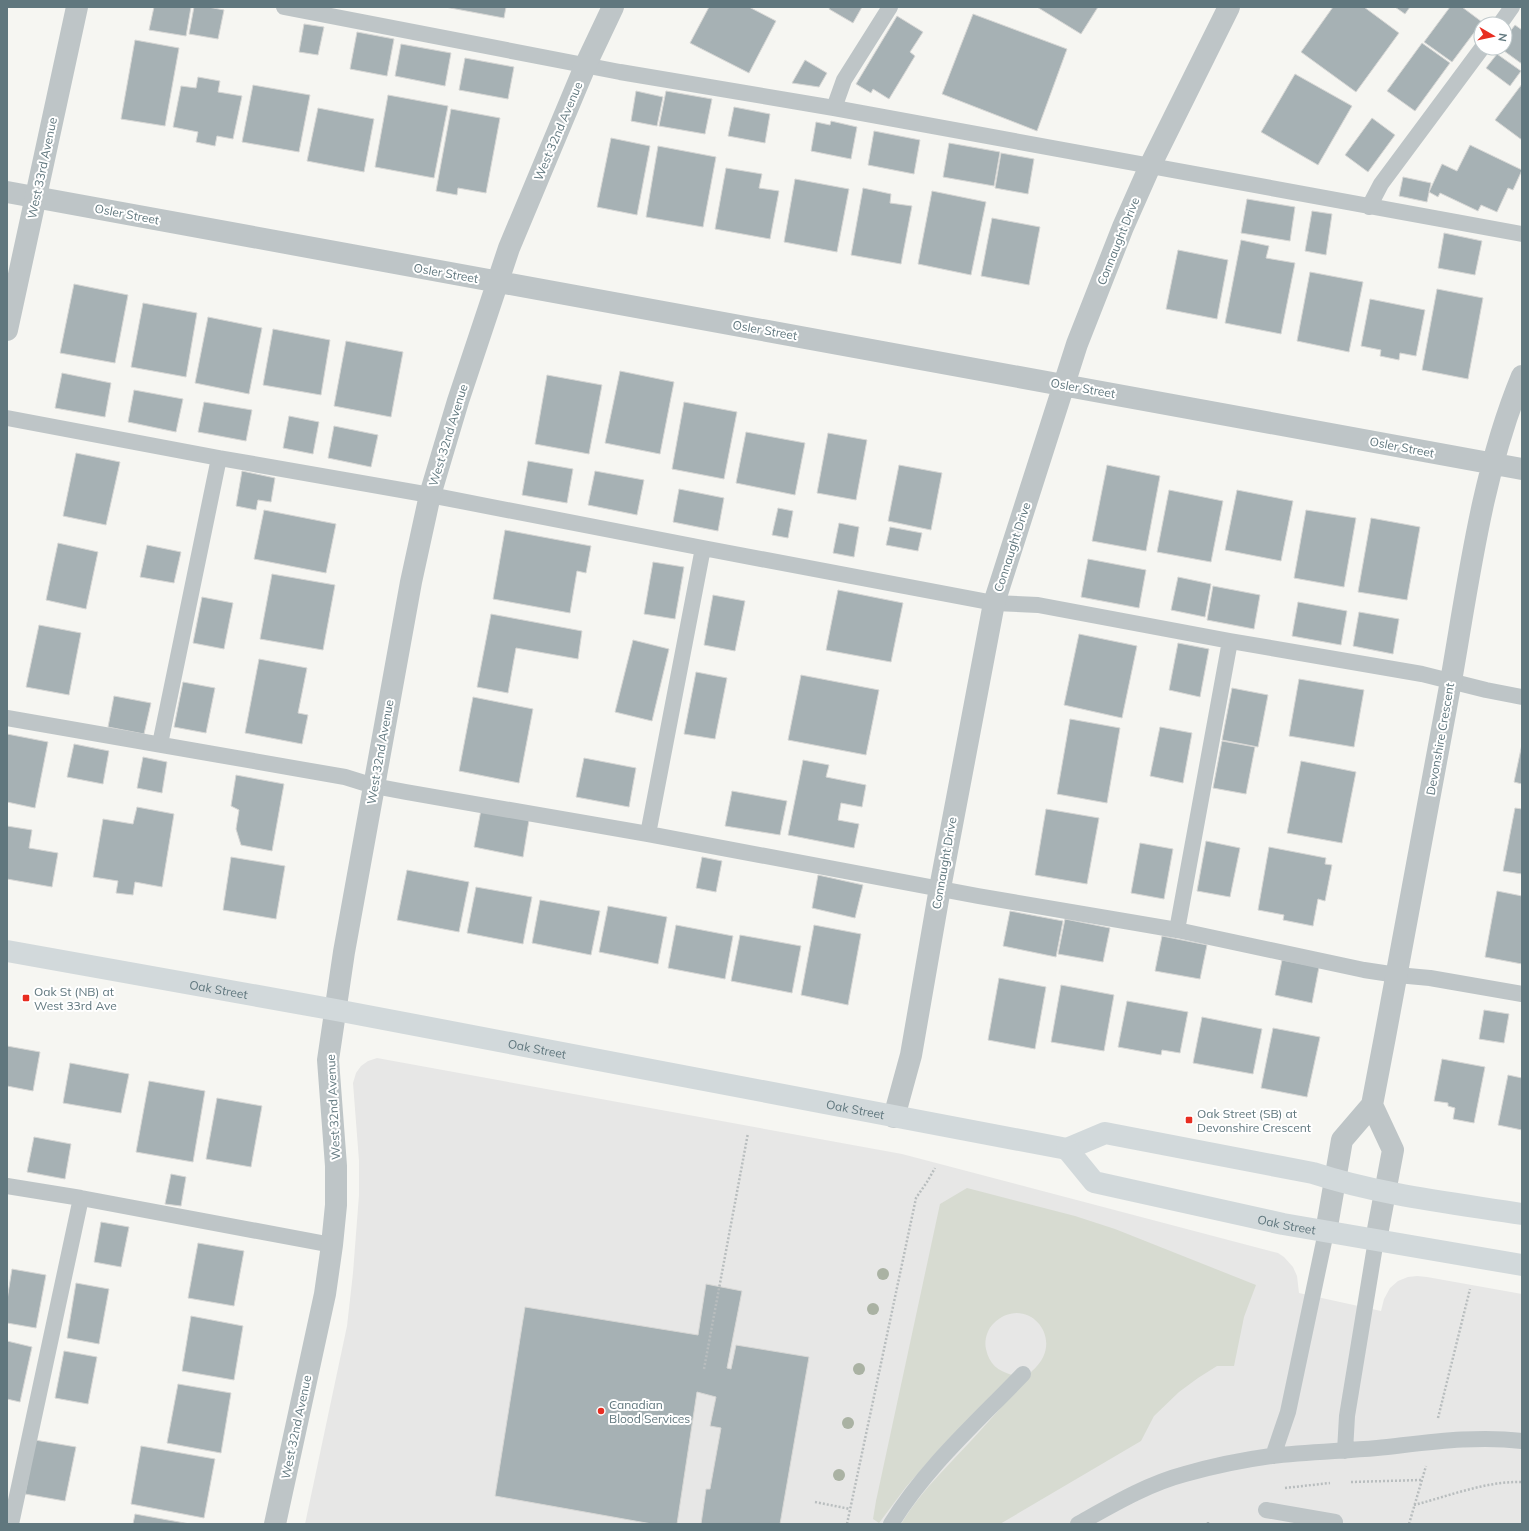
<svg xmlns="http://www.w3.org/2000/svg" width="1529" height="1531" font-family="Mulish,sans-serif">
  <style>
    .built { fill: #e7e7e6 }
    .green { fill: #d7dbd1 }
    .building { fill: #a6b1b4; stroke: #d7d7d5 }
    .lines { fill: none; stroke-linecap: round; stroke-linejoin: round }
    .path { stroke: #b8bdbe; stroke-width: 2.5; stroke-dasharray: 2 2; stroke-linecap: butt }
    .service { stroke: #bec5c7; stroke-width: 16 }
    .minor { stroke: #bec5c7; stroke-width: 22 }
    .tertiary { stroke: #bec5c7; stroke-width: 22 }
    .secondary { stroke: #d2d9db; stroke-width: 22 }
    .tree { fill: #aab2a3 }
    .poi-dot { fill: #e82d21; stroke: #fff; stroke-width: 1.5 }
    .labels { text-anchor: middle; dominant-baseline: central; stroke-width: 4; stroke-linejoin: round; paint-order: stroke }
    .street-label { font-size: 12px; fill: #60777e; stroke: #fff }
    .poi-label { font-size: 12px; fill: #60777e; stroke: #fff; text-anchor: start }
  </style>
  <rect width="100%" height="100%" fill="#f6f6f2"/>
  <path class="built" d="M377 1058 902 1154 1278 1253 1284 1257 1293 1267 1297 1276 1299 1293 1381 1311 1384 1299 1390 1288 1398 1281 1408 1277 1417 1276 1427 1277 1522 1294V1524H305L347 1326 353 1273 359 1195V1161L353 1083 356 1073 361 1066 368 1061Z"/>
  <path class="green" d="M967 1188 1075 1216 1115 1229 1256 1285 1244 1317 1234 1366H1217L1198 1378 1179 1392 1154 1416 1141 1441 1000 1524H901C922 1489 953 1461 980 1431 998 1412 1015 1391 1032 1371 1069 1340 1026 1291 993 1324 987 1330 984 1341 986 1349 989 1364 998 1371 1012 1375L941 1447 906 1487 879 1523 873 1519 876 1501 940 1204Z"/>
  <path class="building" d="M154 7H191L186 36 149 30Z
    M194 7H208L224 10 218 39 189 34Z
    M445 7H506L504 18Z
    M709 7H749L776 21 749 73 690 43Z
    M830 7H862L853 23 829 9Z
    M1037 7H1098L1081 34Z
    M1333 7H1364L1399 33 1356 92 1301 52Z
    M1395 7H1410L1405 14Z
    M1450 7H1462L1482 22 1452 62 1424 42Z
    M973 14 1067 49 1037 131 942 94Z
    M897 16 923 32 910 52 915 56 889 99 873 89 871 93 856 84Z
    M304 24 324 27 318 55 299 52Z
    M1515 25 1522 30V64L1500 48H1505V38Z
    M357 32 394 39 387 76 350 69Z
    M135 40 179 48 165 126 121 119Z
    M1422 43 1450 63 1415 111 1387 91Z
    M401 44 451 53 445 86 395 76Z
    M1497 54 1521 71 1510 86 1486 68Z
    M465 58 514 67 508 99 459 90Z
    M805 60 827 73 819 87 792 83Z
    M1295 74 1352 106 1318 165 1261 132Z
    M198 77 220 81 218 92 242 96 233 139 217 136 215 146 196 142 198 132 173 127 181 86 196 88Z
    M1522 84V140L1495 120Z
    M253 85 310 95 299 152 242 142Z
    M636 91 663 97 657 126 631 121Z
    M666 91 712 99 705 134 659 126Z
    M388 95 448 106 434 178 375 167Z
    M734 107 770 114 765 143 728 136Z
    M318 108 374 119 364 172 307 161Z
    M451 109 500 118 486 193 458 188 457 195 436 191Z
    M1372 118 1395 135 1368 172 1345 155Z
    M831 121 857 127 851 159 811 151 816 122 830 125Z
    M874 131 920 140 914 174 868 165Z
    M611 138 650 146 637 215 597 207Z
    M949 143 1000 152 994 186 943 177Z
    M1470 145 1522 170 1513 190 1508 188 1497 212 1481 205 1478 211 1440 193 1438 197 1429 192 1442 164 1457 171Z
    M658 146 716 157 703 227 646 217Z
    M1001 153 1034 159 1028 194 995 188Z
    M726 168 762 174 759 188 779 191 770 239 715 229Z
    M1403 177 1431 183 1427 202 1399 196Z
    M795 179 849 189 837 252 784 242Z
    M863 188 891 194 890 203 912 206 901 264 851 255Z
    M932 191 986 202 971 275 918 264Z
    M1247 199 1295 207 1290 241 1241 233Z
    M1312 211 1332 214 1326 255 1305 251Z
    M992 218 1040 227 1029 285 981 276Z
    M1444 233 1482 241 1475 275 1438 268Z
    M1241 240 1269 246 1266 258 1295 263 1281 334 1225 323Z
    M1178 250 1228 260 1217 319 1166 309Z
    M1310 272 1363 282 1349 352 1297 341Z
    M74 284 128 295 115 363 60 353Z
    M1437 289 1483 298 1468 379 1422 370Z
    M1370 299 1425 310 1416 356 1400 353 1399 360 1380 356 1381 350 1361 346Z
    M143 303 197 313 186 377 131 367Z
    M208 317 262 328 249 394 195 383Z
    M273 329 330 340 321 395 263 385Z
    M346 341 403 352 391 417 334 406Z
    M620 371 674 382 660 454 605 443Z
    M62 373 111 383 105 417 55 408Z
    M547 375 602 385 589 454 535 444Z
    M134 390 183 399 176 432 128 422Z
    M204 402 252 410 246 441 198 432Z
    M684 402 737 412 724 479 672 469Z
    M289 416 319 422 313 454 283 448Z
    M334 426 378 435 371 467 328 458Z
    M746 432 805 443 795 495 736 483Z
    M828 433 867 440 856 500 817 493Z
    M76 453 120 462 106 525 63 516Z
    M528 461 573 469 567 503 522 495Z
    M899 465 942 473 931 530 888 521Z
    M1107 465 1160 476 1146 551 1092 541Z
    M242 471 275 478 271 502 258 500 256 510 236 506Z
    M595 471 644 480 637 515 588 505Z
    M679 489 724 498 718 531 673 522Z
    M1169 490 1223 501 1211 562 1157 552Z
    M1237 490 1293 501 1281 561 1225 550Z
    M778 508 793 511 788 538 772 535Z
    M264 510 336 524 326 573 254 559Z
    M1306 510 1356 518 1344 587 1294 578Z
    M1371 518 1420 527 1407 600 1358 592Z
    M839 523 859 527 854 557 833 553Z
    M890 527 922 533 918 551 886 545Z
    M505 530 591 546 586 573 577 571 570 613 493 599Z
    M58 543 98 552 86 609 46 600Z
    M147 545 181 552 174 583 140 577Z
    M1088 559 1146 570 1139 608 1081 597Z
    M653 562 684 567 675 619 644 614Z
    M272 574 335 585 323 650 260 639Z
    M1178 577 1211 584 1205 617 1171 610Z
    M1213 586 1260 595 1254 629 1207 620Z
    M838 590 903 603 891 662 826 650Z
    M713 595 745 601 735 651 704 645Z
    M202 597 233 603 224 649 193 643Z
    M1298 602 1347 611 1341 645 1292 636Z
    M1359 612 1399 619 1393 654 1353 646Z
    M491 614 582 631 578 659 516 648 508 693 477 687Z
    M39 625 81 633 69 695 26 687Z
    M1079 634 1137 646 1122 718 1064 705Z
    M633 640 669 649 652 721 615 712Z
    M1178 643 1209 649 1200 697 1169 690Z
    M259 659 307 668 298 713 308 715 302 744 245 733Z
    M696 672 727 678 715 739 684 734Z
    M801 675 879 690 866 755 788 740Z
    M1299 679 1364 690 1354 747 1289 736Z
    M183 682 215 688 206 733 174 727Z
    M1232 688 1268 695 1258 747 1222 740Z
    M114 696 151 703 144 734 108 727Z
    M473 697 533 709 519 783 459 771Z
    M1070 719 1120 728 1107 803 1057 794Z
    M1160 727 1192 733 1183 783 1150 776Z
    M7 734 48 742 35 808 7 802Z
    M1222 741 1255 747 1246 794 1213 788Z
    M74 744 109 751 103 784 67 777Z
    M1522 744V784L1514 782Z
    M143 757 167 762 162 793 137 788Z
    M584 758 636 768 629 807 576 797Z
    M803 760 829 765 826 777 866 785 862 807 841 803 838 820 859 824 854 848 788 835Z
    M1301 761 1356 772 1342 843 1287 833Z
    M236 775 284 784 272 851 241 845 236 829 239 810 231 806Z
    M732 791 787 801 780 835 725 826Z
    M137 807 174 814 162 887 135 882 133 895 116 893 118 881 93 877 103 819 133 824Z
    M1515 808 1522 809V874L1503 871Z
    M1046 809 1099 818 1087 884 1035 875Z
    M481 810 529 820 523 857 474 847Z
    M7 826 32 830 29 848 58 853 52 887 7 879Z
    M1206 841 1240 848 1230 897 1197 891Z
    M1140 843 1173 849 1164 899 1131 893Z
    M1269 847 1326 858 1325 864 1332 865 1325 901 1318 899 1313 926 1283 920 1284 915 1258 910Z
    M231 857 285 866 276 919 223 910Z
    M702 857 722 861 716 892 696 888Z
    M407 870 469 882 459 932 397 920Z
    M818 875 863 885 855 918 812 908Z
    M476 887 532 897 523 944 467 933Z
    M1497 891 1522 896V964L1485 957Z
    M540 900 600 911 591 955 532 943Z
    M608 906 667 917 658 964 599 952Z
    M1010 911 1063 921 1056 957 1003 946Z
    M1065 919 1110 928 1103 962 1058 954Z
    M676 925 733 936 725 979 668 968Z
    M814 925 861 934 848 1005 801 995Z
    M740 935 801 946 792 993 731 981Z
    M1162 936 1207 945 1200 979 1155 971Z
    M1282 960 1319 967 1312 1003 1275 995Z
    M999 978 1046 987 1035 1049 988 1040Z
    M1061 985 1114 995 1104 1051 1051 1042Z
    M1127 1001 1188 1012 1180 1053 1162 1050 1161 1055 1118 1047Z
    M1484 1010 1509 1014 1504 1043 1479 1039Z
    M1202 1017 1262 1029 1253 1074 1193 1063Z
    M1273 1028 1320 1037 1307 1097 1261 1088Z
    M7 1046 40 1052 33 1091 7 1086Z
    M1442 1059 1485 1067 1474 1123 1453 1119 1455 1108 1448 1106V1103L1434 1101Z
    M70 1063 129 1074 121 1113 63 1103Z
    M1508 1075 1522 1078V1130L1498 1125Z
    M149 1081 205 1091 193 1162 136 1152Z
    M217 1098 262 1106 251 1167 206 1159Z
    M34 1137 71 1144 65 1179 27 1172Z
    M171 1174 186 1177 181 1206 165 1204Z
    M101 1222 129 1227 121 1267 94 1262Z
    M198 1243 244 1251 234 1306 188 1298Z
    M12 1269 46 1275 36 1328 7 1323V1300Z
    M76 1283 109 1289 99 1344 67 1338Z
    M706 1284 742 1291 727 1368 731 1369 736 1345 809 1357 780 1524H701L706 1489H710L721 1428 710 1426 716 1397 697 1392 677 1524H652L495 1496 525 1307 698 1335Z
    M191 1316 243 1326 234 1380 182 1371Z
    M7 1341 32 1347 20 1402 7 1399Z
    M64 1351 97 1357 88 1404 55 1398Z
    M178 1384 231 1393 221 1453 167 1443Z
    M35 1440 76 1447 65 1501 25 1494Z
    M141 1446 215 1459 204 1518 131 1504Z
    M135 1514 190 1524H133Z"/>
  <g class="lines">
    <path class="path" d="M704 1369 748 1133
      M1438 1418 1470 1289
      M1351 1482 1421 1480
      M1285 1488 1330 1483
      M815 1502 850 1509
      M1414 1505C1449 1496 1486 1481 1522 1482
      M847 1524 916 1198 927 1182 935 1168
      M1208 1524V1522
      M1409 1524 1426 1466"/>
    <path class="service" d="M284 7 620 72 834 108 1522 234
      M1500 24 1512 7
      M834 108 844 80 890 7
      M1369 207 1381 184 1482 48
      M7 418 219 458 430 495 703 548 994 603 1038 605 1230 641 1422 674 1486 690 1522 697
      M7 718 345 777 374 786 406 792 648 834 978 896 1177 930 1364 970 1397 975 1430 978 1522 994
      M160 744 219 458
      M648 834 703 548
      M1177 930 1230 641
      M7 1186 81 1198 332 1245
      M1345 1451 1347 1416 1376 1240
      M1273 1456 1288 1412 1326 1232
      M1266 1510 1335 1522
      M11 1524 81 1198
      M891 1524C926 1467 977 1422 1023 1374
      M1078 1524C1112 1505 1147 1484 1185 1474 1213 1466 1242 1460 1271 1456 1306 1452 1342 1451 1377 1448 1425 1443 1474 1435 1522 1441"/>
    <path class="minor" d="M7 192 1522 469
      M1372 1105 1393 1150 1376 1240
      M894 1117 911 1055 940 888 994 603 1077 344 1123 227 1150 166 1229 7
      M1326 1232 1342 1140 1372 1105C1399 964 1425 823 1451 681 1469 578 1482 473 1522 376
      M275 1524 325 1294 332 1245 336 1205V1166L328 1060 344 952 411 582 430 495 458 401 509 248 586 64 613 7"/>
    <path class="tertiary" d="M7 330 77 7"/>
    <g class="secondary">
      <path id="s1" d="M7 951 336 1010 1067 1149 1105 1133 1313 1173C1380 1195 1453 1203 1522 1214"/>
      <path id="s2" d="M1067 1149 1094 1182 1283 1224 1522 1265"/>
    </g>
  </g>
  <g class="tree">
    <circle cx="883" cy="1274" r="6"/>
    <circle cx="873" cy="1309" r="6"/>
    <circle cx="859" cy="1369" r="6"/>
    <circle cx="848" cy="1423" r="6"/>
    <circle cx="839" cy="1475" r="6"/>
  </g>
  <g class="poi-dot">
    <rect x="22" y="994" width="8" height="8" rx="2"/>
    <rect x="1185" y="1116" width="8" height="8" rx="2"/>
    <circle cx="601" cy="1411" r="4"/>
  </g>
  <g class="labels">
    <g class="street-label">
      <text transform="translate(558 131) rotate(-67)">West 32nd Avenue</text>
      <text transform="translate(42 168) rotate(-78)">West 33rd Avenue</text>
      <text transform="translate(127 214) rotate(11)">Osler Street</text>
      <text transform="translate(1118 241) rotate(-68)">Connaught Drive</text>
      <text transform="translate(446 273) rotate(10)">Osler Street</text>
      <text transform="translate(765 330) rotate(10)">Osler Street</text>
      <text transform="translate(1083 388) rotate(10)">Osler Street</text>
      <text transform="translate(448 435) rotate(-73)">West 32nd Avenue</text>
      <text transform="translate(1402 447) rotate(11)">Osler Street</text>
      <text transform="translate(1012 547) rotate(-72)">Connaught Drive</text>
      <text transform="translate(1440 739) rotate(-80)">Devonshire Crescent</text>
      <text transform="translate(380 752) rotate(-80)">West 32nd Avenue</text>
      <text transform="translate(944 863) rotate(-80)">Connaught Drive</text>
      <text stroke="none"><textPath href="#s1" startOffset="215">Oak Street</textPath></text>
      <text stroke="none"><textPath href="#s1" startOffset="539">Oak Street</textPath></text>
      <text transform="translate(333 1107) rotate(-93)">West 32nd Avenue</text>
      <text stroke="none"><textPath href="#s1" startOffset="863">Oak Street</textPath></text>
      <text stroke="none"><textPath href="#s2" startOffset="240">Oak Street</textPath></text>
      <text transform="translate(296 1427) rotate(-78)">West 32nd Avenue</text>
    </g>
    <g class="poi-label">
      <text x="34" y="991">Oak St (NB) at<tspan x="34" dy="14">West 33rd Ave</tspan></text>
      <text x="1197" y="1113">Oak Street (SB) at<tspan x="1197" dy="14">Devonshire Crescent</tspan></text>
      <text x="609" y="1404">Canadian<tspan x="609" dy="14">Blood Services</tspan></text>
    </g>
  </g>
  <rect width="1529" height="1531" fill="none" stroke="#60777e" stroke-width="16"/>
  <g transform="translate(1493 36) rotate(99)"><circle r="19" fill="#ffffff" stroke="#bfc9cb"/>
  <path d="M0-3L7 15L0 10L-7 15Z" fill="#e82d21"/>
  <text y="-6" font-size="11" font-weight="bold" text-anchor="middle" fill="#60777e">N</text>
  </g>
</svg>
